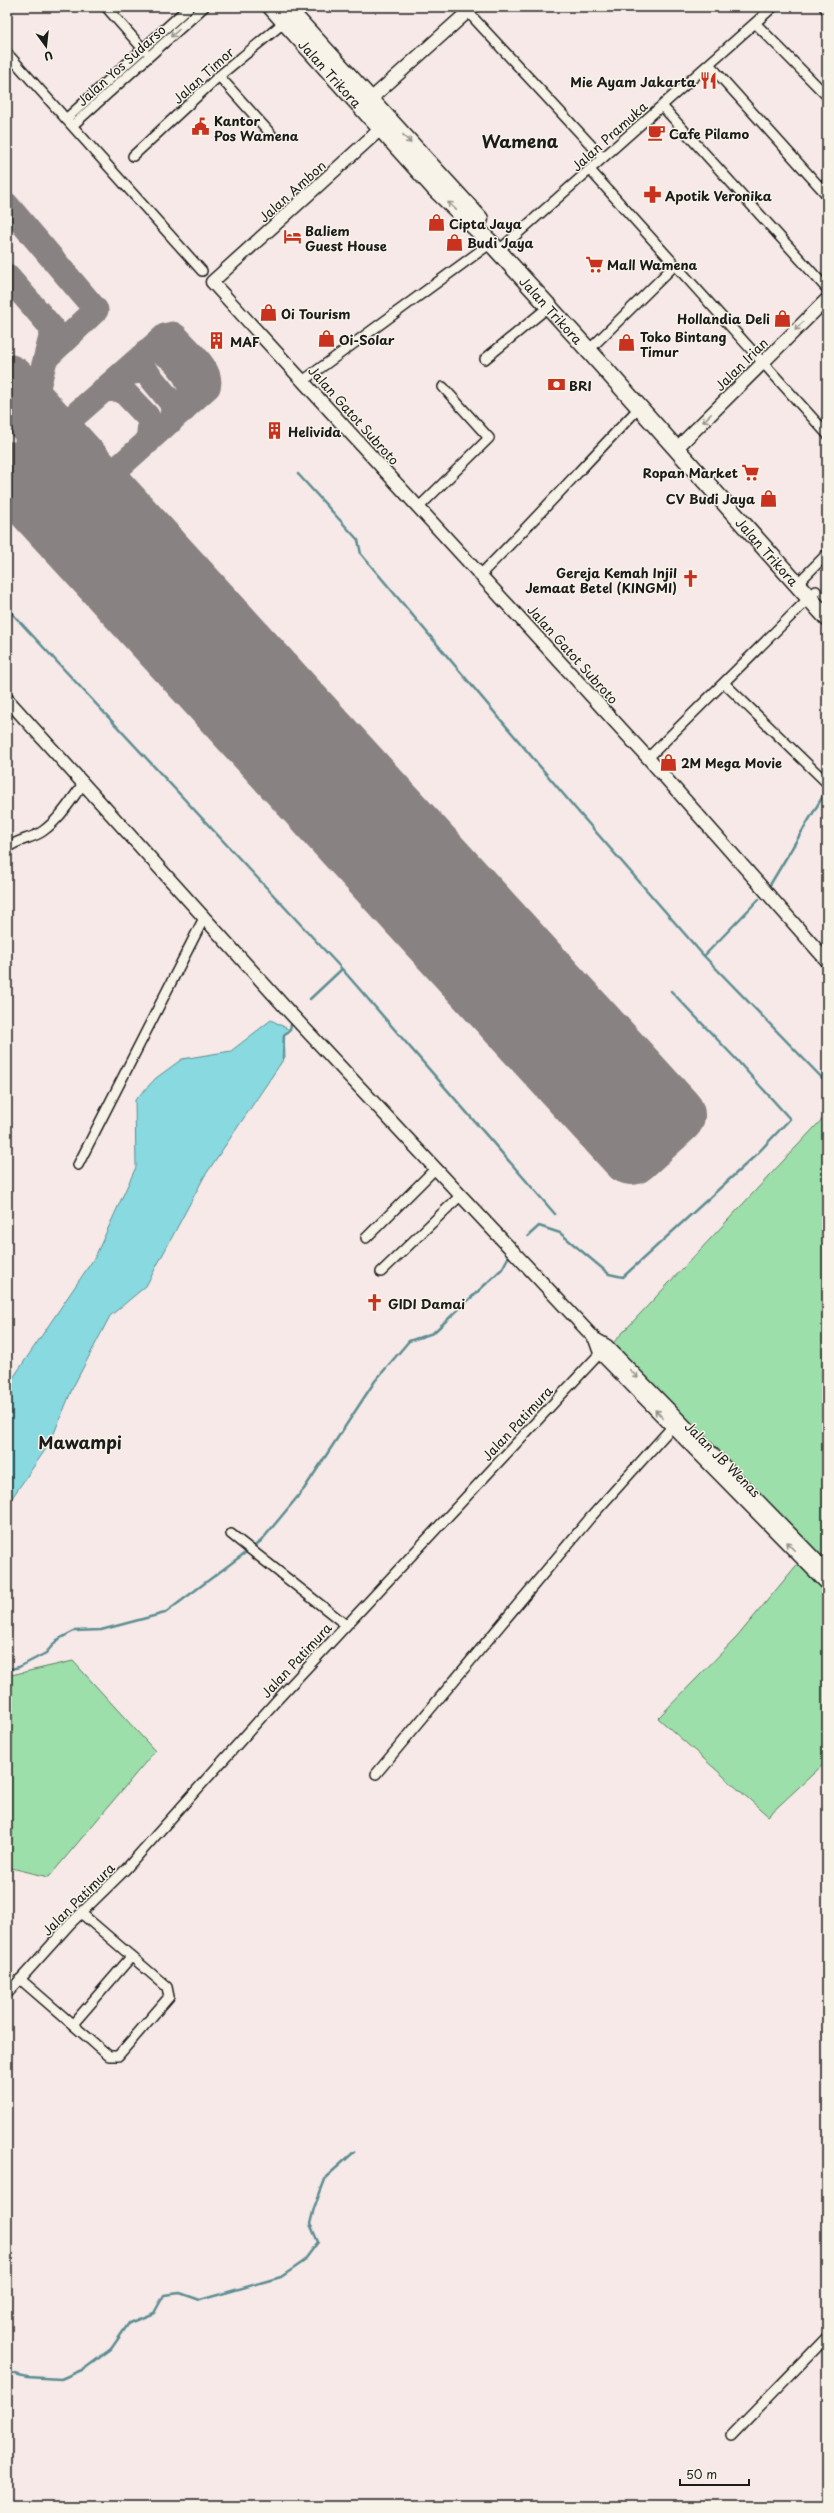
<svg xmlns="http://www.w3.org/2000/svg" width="834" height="2513" font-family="'Playpen Sans',sans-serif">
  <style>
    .green { fill: #9cdfaa; stroke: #5c7e63 }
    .water { fill: #88d9e0; stroke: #5d8d92 }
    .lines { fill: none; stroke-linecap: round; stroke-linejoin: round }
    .stream { stroke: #5d8d92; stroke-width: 2.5 }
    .taxiway { stroke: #898282; stroke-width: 25 }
    .runway { stroke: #898282; stroke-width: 62 }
    .street-casing { stroke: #1c1c1c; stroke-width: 12 }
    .secondary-casing { stroke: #1c1c1c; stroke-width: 15 }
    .highway-casing { stroke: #1c1c1c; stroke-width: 19 }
    .street { stroke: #f7f3e8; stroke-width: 9 }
    .secondary { stroke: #f7f3e8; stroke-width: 12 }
    .highway { stroke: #f7f3e8; stroke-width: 16 }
    .oneway { stroke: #94928c }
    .labels { text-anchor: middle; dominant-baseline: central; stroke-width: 3; stroke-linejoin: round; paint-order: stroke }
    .street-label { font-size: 13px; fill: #1c1c1c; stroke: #f7f3e8 }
    .poi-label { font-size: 13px; font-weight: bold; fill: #1c1c1c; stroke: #f7f3e8; text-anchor: start }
    .district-label { font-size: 17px; font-weight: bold; fill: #1c1c1c; stroke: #f7f3e8 }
  </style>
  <rect width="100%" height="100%" fill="#f6e9e7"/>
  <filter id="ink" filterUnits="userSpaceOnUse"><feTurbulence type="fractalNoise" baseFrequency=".025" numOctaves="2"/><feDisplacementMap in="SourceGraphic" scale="8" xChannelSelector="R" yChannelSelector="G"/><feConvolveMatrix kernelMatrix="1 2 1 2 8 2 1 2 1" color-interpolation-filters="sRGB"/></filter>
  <g filter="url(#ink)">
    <path class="green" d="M827 1114V1564L612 1344Z
      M800 1561 827 1589V1761L768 1816 658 1718 737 1637Z
      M73 1661 155 1751 49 1877 7 1867V1676Z"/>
    <path class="water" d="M271 1020 290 1030 284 1035 285 1057 204 1177 146 1286 110 1316 73 1387 50 1443 7 1505V1397L13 1378 95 1257 136 1167 135 1100 156 1078 182 1059 231 1051Z"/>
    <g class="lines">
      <path class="stream" d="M298 474 358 540 361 554 575 808 704 956 827 1083
        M7 608 342 969 555 1214
        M770 885 826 791
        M704 956 759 899
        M310 999 342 969
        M283 1058 284 1035 290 1030 292 1020
        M528 1236 539 1226 560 1233 609 1274 623 1277 756 1155 790 1119 734 1057 671 991
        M7 1670 19 1667 46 1653 57 1640 74 1631 101 1630 165 1613 261 1541 304 1489 375 1381 409 1341 433 1333 502 1269 509 1256
        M7 2372 27 2377 61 2379 84 2369 111 2349 129 2323 154 2313 164 2295 180 2293 200 2300 281 2277 303 2262 318 2242 310 2224 314 2208 326 2177 354 2152"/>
      <path class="taxiway" d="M7 205 96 310 46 358
        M7 276 53 329 35 399 26 447
        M147 351C168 346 188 374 191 393L184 410
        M122 374 141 371 148 374 171 402 173 409 171 421
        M103 390 118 389 124 392 147 416 150 423 148 442
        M7 413 22 411 35 399
        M32 453 165 336 173 334 177 337C188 350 214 370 208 387L78 504"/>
      <path class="runway" d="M7 385 674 1115 631 1154 7 472"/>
      <defs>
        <path id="street" d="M106 7 144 50
          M824 7 827 10
          M468 12 603 158
          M755 23 827 96
          M7 53 202 271
          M709 64 827 195
          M219 76 271 134
          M662 106 827 289
          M67 118 189 7
          M73 125 204 7
          M133 156 219 76 287 20
          M590 170 827 434
          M498 251 773 7
          M594 345 675 265
          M485 359 552 304
          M304 380 491 243
          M418 508 489 438 443 387
          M481 574C535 520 586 463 639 408
          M797 584 827 554
          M724 683 827 783
          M648 758 816 591
          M7 848C18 839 32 839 43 831 60 819 71 800 83 784
          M78 1165 204 918
          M366 1238 435 1169
          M381 1272 461 1195
          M231 1534 346 1625
          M376 1774 590 1518 672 1427
          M20 1979 109 2056H118L169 1997 167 1987 81 1913
          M7 1994 70 1924 125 1870 277 1700 603 1350
          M73 2024 131 1957
          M731 2436 827 2337"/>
        <path id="secondary" d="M364 105 473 7
          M386 124 212 282 648 758 827 961
          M676 449 827 299
          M7 699 292 1015 595 1339 607 1346 827 1571
          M595 1339 600 1353 827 1584"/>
        <g id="highway">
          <path id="s1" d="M271 7 435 189 491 243 590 352 827 618"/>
          <path d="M286 7 480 219"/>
        </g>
      </defs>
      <use href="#street" class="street-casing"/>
      <use href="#secondary" class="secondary-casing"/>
      <use href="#highway" class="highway-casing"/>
      <use href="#street" class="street"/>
      <use href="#secondary" class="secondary"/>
      <use href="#highway" class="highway"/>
    </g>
    <defs><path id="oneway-shaft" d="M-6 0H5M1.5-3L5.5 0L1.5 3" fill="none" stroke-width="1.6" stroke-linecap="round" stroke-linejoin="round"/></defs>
    <g class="oneway">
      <use href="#oneway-shaft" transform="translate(175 33) rotate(138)"/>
      <use href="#oneway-shaft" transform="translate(407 139) rotate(47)"/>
      <use href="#oneway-shaft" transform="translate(452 206) rotate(-136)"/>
      <use href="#oneway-shaft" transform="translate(799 326) rotate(135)"/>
      <use href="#oneway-shaft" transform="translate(707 418) rotate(135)"/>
      <use href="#oneway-shaft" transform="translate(634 1374) rotate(46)"/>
      <use href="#oneway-shaft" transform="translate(659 1414) rotate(-134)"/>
      <use href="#oneway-shaft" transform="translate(790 1546) rotate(-135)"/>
    </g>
  </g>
  <defs>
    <symbol id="restaurant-bare" viewBox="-9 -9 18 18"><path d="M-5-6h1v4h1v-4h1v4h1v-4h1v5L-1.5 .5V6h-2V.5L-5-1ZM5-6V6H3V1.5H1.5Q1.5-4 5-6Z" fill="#c8321e" stroke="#f7f3e8" stroke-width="2.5" paint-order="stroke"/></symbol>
    <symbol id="civic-bare" viewBox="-9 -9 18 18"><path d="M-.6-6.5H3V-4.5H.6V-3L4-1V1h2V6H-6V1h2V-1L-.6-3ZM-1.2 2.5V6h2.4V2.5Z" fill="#c8321e" stroke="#f7f3e8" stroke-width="2.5" paint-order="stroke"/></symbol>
    <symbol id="cafe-bare" viewBox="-9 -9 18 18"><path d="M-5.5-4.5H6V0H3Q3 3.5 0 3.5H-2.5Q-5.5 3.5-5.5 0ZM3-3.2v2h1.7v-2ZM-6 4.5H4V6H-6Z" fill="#c8321e" stroke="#f7f3e8" stroke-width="2.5" paint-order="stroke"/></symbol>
    <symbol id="pharmacy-bare" viewBox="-9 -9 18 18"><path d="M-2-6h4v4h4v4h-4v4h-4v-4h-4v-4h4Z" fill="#c8321e" stroke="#f7f3e8" stroke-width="2.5" paint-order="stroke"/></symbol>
    <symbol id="shop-bare" viewBox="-9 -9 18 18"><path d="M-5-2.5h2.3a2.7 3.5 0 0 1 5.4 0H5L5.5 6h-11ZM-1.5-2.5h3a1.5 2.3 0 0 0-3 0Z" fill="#c8321e" stroke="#f7f3e8" stroke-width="2.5" paint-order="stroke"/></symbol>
    <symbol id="hotel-bare" viewBox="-9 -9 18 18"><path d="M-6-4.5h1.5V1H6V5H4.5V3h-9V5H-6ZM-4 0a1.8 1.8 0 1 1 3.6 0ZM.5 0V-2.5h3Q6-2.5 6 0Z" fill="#c8321e" stroke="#f7f3e8" stroke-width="2.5" paint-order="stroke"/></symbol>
    <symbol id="supermarket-bare" viewBox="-9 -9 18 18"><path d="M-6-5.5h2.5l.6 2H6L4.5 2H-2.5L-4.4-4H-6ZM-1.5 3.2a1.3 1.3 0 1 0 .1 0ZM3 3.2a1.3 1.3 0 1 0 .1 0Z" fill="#c8321e" stroke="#f7f3e8" stroke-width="2.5" paint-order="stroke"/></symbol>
    <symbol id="building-bare" viewBox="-9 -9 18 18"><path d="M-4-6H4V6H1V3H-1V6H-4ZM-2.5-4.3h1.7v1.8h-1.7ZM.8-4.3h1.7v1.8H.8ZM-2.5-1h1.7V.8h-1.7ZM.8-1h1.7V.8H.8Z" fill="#c8321e" stroke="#f7f3e8" stroke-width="2.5" paint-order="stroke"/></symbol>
    <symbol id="bank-bare" viewBox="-9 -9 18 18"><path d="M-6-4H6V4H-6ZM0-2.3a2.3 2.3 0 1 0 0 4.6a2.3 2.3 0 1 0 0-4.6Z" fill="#c8321e" stroke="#f7f3e8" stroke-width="2.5" paint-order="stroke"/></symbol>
    <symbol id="church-bare" viewBox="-9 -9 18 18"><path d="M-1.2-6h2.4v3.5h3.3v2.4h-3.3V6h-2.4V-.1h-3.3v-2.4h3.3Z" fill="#c8321e" stroke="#f7f3e8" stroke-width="2.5" paint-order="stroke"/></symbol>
  </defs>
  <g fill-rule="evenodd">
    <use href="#restaurant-bare" x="696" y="68" width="25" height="25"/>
    <use href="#civic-bare" x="188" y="114" width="25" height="25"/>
    <use href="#cafe-bare" x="644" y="120" width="25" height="25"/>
    <use href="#pharmacy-bare" x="640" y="182" width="25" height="25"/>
    <use href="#shop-bare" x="424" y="210" width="25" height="25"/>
    <use href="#hotel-bare" x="280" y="224" width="25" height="25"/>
    <use href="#shop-bare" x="442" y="230" width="25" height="25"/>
    <use href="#supermarket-bare" x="582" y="252" width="25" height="25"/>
    <use href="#shop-bare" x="256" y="300" width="25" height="25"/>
    <use href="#shop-bare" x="770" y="306" width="25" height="25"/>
    <use href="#shop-bare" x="314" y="326" width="25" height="25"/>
    <use href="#building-bare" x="204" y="328" width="25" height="25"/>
    <use href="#shop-bare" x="614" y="330" width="25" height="25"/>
    <use href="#bank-bare" x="544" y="372" width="25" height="25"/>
    <use href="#building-bare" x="262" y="418" width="25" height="25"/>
    <use href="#supermarket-bare" x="738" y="460" width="25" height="25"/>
    <use href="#shop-bare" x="756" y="486" width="25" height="25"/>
    <use href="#church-bare" x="678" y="566" width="25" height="25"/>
    <use href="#shop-bare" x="656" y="750" width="25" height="25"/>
    <use href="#church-bare" x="362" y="1290" width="25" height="25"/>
  </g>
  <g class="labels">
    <g class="street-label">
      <text transform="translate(121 65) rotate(-42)">Jalan Yos Sudarso</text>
      <text stroke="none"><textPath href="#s1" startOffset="89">Jalan Trikora</textPath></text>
      <text transform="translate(203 75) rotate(-42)">Jalan Timor</text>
      <text transform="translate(609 136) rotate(-42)">Jalan Pramuka</text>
      <text transform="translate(292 191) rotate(-42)">Jalan Ambon</text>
      <text stroke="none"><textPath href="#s1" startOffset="413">Jalan Trikora</textPath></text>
      <text transform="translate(741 364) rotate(-45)">Jalan Irian</text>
      <text transform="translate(354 415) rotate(48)">Jalan Gatot Subroto</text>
      <text stroke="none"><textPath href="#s1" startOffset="737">Jalan Trikora</textPath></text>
      <text transform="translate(573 654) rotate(48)">Jalan Gatot Subroto</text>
      <text transform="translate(517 1423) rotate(-47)">Jalan Patimura</text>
      <text transform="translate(723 1459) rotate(45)">Jalan JB Wenas</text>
      <text transform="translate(296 1660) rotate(-47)">Jalan Patimura</text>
      <text transform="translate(78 1899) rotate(-45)">Jalan Patimura</text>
    </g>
    <g class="poi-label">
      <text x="696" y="81" text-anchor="end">Mie Ayam Jakarta</text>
      <text x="214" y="120">Kantor<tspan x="214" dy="15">Pos Wamena</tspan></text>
      <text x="669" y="133">Cafe Pilamo</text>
      <text x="665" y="195">Apotik Veronika</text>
      <text x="449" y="223">Cipta Jaya</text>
      <text x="305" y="230">Baliem<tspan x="305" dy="15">Guest House</tspan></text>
      <text x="467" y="242">Budi Jaya</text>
      <text x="607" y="264">Mall Wamena</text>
      <text x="281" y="313">Oi Tourism</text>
      <text x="770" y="318" text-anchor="end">Hollandia Deli</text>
      <text x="640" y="336">Toko Bintang<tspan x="640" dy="15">Timur</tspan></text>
      <text x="339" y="339">Oi-Solar</text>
      <text x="230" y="341">MAF</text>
      <text x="569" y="385">BRI</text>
      <text x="288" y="431">Helivida</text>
      <text x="738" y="472" text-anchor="end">Ropan Market</text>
      <text x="755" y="498" text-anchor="end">CV Budi Jaya</text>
      <text x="677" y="572" text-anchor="end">Gereja Kemah Injil<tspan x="677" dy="15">Jemaat Betel (KINGMI)</tspan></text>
      <text x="681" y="762">2M Mega Movie</text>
      <text x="388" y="1303">GIDI Damai</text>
    </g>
    <g class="district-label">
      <text x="520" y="141">Wamena</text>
      <text x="80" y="1442">Mawampi</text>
    </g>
  </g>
  <rect width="834" height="2513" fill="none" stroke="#f7f3e8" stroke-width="24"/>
  <rect x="12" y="12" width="810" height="2489" fill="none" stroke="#1c1c1c" stroke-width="1.5" filter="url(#ink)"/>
  <g transform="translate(46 46) rotate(165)" stroke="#f7f3e8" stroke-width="3" paint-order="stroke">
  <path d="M0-3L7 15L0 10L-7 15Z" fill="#1c1c1c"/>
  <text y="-6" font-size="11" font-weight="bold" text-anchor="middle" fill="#1c1c1c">U</text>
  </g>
  <path d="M680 2479v6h69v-6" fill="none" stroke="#1c1c1c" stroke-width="2"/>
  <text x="686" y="2479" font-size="12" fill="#1c1c1c" stroke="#f7f3e8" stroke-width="3" paint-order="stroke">50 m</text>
</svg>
